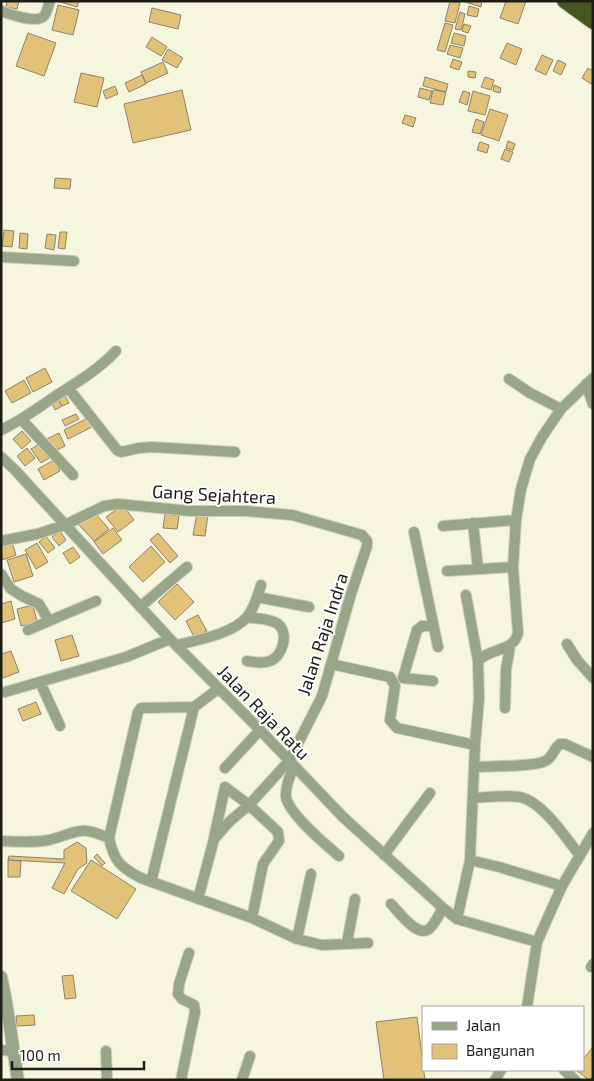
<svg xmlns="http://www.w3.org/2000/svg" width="594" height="1081" font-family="'Exo 2',sans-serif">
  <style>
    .building { fill: #e2c279; stroke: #8d836f }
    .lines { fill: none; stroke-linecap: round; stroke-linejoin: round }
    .minor-casing { stroke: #cfceb9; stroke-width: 12 }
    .tertiary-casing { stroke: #cfceb9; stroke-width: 14 }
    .trunk-casing { stroke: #cfceb9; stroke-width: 16 }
    .minor { stroke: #99a587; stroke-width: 10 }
    .tertiary { stroke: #99a587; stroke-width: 12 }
    .trunk { stroke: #465620; stroke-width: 14 }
    .labels { text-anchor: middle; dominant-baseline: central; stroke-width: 4; stroke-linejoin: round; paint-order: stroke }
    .street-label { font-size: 18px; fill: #1f1e16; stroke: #fff }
  </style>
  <rect width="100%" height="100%" fill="#f6f5dd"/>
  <path class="building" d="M7 1H19L17 9 6 7Z
    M57 1H79L77 7Z
    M450 1 460 3 455 23 445 21Z
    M462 1H482L481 7Z
    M506 1H526L518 24 500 18Z
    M58 5 79 10 73 35 52 30Z
    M469 6 479 9 477 17 467 15Z
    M152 8 181 15 178 29 149 22Z
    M460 12 465 14 461 30 455 29Z
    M445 23 453 25 445 52 437 50Z
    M464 24 471 26 468 33 462 31Z
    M28 33 56 43 44 76 16 66Z
    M454 33 466 36 464 46 451 43Z
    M152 37 167 47 161 56 146 47Z
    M507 43 522 49 516 65 500 58Z
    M450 45 463 48 460 58 447 54Z
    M168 49 183 58 177 68 162 60Z
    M542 55 553 60 546 75 535 70Z
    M453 59 462 62 459 70 450 67Z
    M558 60 566 64 561 75 553 71Z
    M163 62 168 73 146 83 141 72Z
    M588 68 593 71V85L582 78Z
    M468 71 476 72 475 78 468 77Z
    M81 73 104 78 97 107 74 102Z
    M142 75 146 84 129 92 125 83Z
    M425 77 448 84 446 92 423 86Z
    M485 77 494 80 491 90 481 87Z
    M494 85 501 88 500 93 493 91Z
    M115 86 118 94 106 99 103 91Z
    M420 88 432 91 429 100 418 97Z
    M182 90 191 130 133 143 124 104Z
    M433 90 446 92 443 105 430 103Z
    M463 91 470 93 467 105 459 102Z
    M473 91 490 96 485 115 468 111Z
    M490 109 508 115 499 141 481 135Z
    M405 115 416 118 413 127 402 123Z
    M476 119 484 122 480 134 472 132Z
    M508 141 515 144 513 150 506 148Z
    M480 142 489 145 487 153 477 150Z
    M505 149 513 152 509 162 501 159Z
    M55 178 71 179 70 189 54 188Z
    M4 230 14 231 12 247 2 246Z
    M60 232H67L65 249 58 248Z
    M20 233 28 234 27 249 19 248Z
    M47 234 56 235 54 250 45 248Z
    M45 368 52 382 33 392 26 378Z
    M24 380 31 393 12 403 5 391Z
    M64 394 69 403 62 406 57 398Z
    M57 398 62 406 55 410 51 401Z
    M76 414 79 419 65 426 62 420Z
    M88 418 92 427 68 439 64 430Z
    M22 431 31 441 22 449 13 439Z
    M59 433 65 446 53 452 47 439Z
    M39 444 49 458 41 463 31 449Z
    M27 448 35 458 25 466 17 456Z
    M54 460 60 471 44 480 38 469Z
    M123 505 134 520 118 532 106 517Z
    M94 512 109 529 94 541 79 525Z
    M197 513 208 515 205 536 193 535Z
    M165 514 179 516 177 529 163 528Z
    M113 528 122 540 103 554 94 542Z
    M60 531 66 540 59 546 52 537Z
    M158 533 178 556 170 563 150 540Z
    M46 536 55 548 48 553 39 542Z
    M11 539 16 555 2 560 1 543Z
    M37 543 48 562 36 569 25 550Z
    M151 546 165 562 143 582 129 567Z
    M73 547 80 557 70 564 63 553Z
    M26 554 33 576 14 582 7 560Z
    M177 584 194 602 175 620 158 602Z
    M11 601 15 619 1 623V604Z
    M33 605 37 622 21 626 17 609Z
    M198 615 207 631 194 637 186 621Z
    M72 635 79 656 61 661 55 640Z
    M11 651 19 672 3 678 1 673V654Z
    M36 702 41 714 23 721 18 709Z
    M77 842 86 848 87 863 78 869 64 894 52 888 65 863 8 860 9 856 64 859V850Z
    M97 854 105 863 102 866 94 857Z
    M8 860 21 861 20 877H8Z
    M91 860 136 889 117 919 71 891Z
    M73 975 76 998 65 999 62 976Z
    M34 1015 35 1025 17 1026 16 1016Z
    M417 1017 425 1080H384L376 1022Z
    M593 1047V1077L589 1080 576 1070H583V1059Z"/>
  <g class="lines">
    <defs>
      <path id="minor" d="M1 11C10 14 37 24 44 16 47 13 48 6 50 1
        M1 257 74 261
        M509 379 530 393 561 409
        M586 384 593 404
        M69 389 117 450 121 452 139 448 152 447 235 452
        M22 420 73 475
        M1 430C22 420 38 408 57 395 78 382 99 369 116 351
        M1 457 14 469 170 639 260 730 343 817 443 908 457 919 537 942
        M473 523 478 569
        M443 526 516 520
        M414 532 438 647
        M1 541 37 534 65 525 104 506 118 504 190 511H246L292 515 362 535 367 541V546L351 594 322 696 289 761 249 805 230 821 214 839 198 899
        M447 571 513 567
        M1 574 11 589 22 596 39 604 49 621
        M466 595 478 661
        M257 597 309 607
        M140 607 187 567
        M28 630 96 601
        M567 644 577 660 593 678
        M177 645C197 640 233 634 247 617 254 609 258 595 261 585
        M247 661C254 662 263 664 270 661 283 656 289 633 278 624 269 618 257 619 247 617
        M331 664 390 677 395 686 390 720 397 728 475 745
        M433 681 403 678 417 630 422 626H433
        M40 682 60 726
        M5 692 126 657 170 639
        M505 708 506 670 510 646
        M294 766C290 775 285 787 286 797 289 814 325 844 339 856
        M474 767C489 766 535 767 545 761 553 758 553 749 560 744H565L593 757
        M225 768 260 730
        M473 798C488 797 505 795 520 797 543 802 566 838 580 856
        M109 838 138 712 141 708 194 707 218 689
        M214 838 225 787 249 805 278 832 279 841 263 864 252 918
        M1 841C17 842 33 843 49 840 78 833 77 824 109 838 114 861 120 867 141 878L252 918 297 939 322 945 368 943
        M384 855 430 793
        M470 860 499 867 562 886
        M151 882 194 707
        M391 904C399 912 417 938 429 929 435 924 439 914 443 908
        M457 919 470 860 475 745 479 699 478 661C489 648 514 652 518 633L513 567 516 520 521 489 530 459 542 437 561 409 593 378
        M297 939 311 874
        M347 943 355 899
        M591 967 593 964
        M527 1007 537 942 562 886 593 833
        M1 1050 13 1051
        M106 1051 107 1080
        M564 1070 575 1080
        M181 1080 195 1012 194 1005 182 999 178 994 179 984 189 953
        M242 1080 250 1056
        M495 1080 501 1070"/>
      <path id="tertiary" d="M1 977C9 1011 12 1045 18 1080"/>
      <path id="trunk" d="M564 1 593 22
        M582 1 593 9"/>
    </defs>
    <use href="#minor" class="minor-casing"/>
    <use href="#tertiary" class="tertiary-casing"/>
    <use href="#trunk" class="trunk-casing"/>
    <use href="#minor" class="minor"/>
    <use href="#tertiary" class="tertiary"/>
    <use href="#trunk" class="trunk"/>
  </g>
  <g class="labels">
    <g class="street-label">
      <text transform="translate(214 494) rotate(3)">Gang Sejahtera</text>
      <text transform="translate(322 634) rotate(-72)">Jalan Raja Indra</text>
      <text transform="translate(264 712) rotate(46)">Jalan Raja Ratu</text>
    </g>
  </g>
  <rect width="594" height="1081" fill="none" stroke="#1f1e16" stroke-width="5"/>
  <rect x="422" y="1006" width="162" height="65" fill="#ffffff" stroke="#a5a5a2"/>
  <rect x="432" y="1022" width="25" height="8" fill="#99a587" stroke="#a5a5a2"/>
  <text x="466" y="1031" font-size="15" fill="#1f1e16">Jalan</text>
  <rect x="432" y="1044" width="25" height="15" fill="#e2c279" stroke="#a5a5a2"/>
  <text x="466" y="1056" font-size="15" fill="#1f1e16">Bangunan</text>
  <path d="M12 1061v8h132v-8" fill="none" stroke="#1f1e16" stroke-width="2.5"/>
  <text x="20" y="1061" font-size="15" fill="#1f1e16" stroke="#ffffff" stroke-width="4" paint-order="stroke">100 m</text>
</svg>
